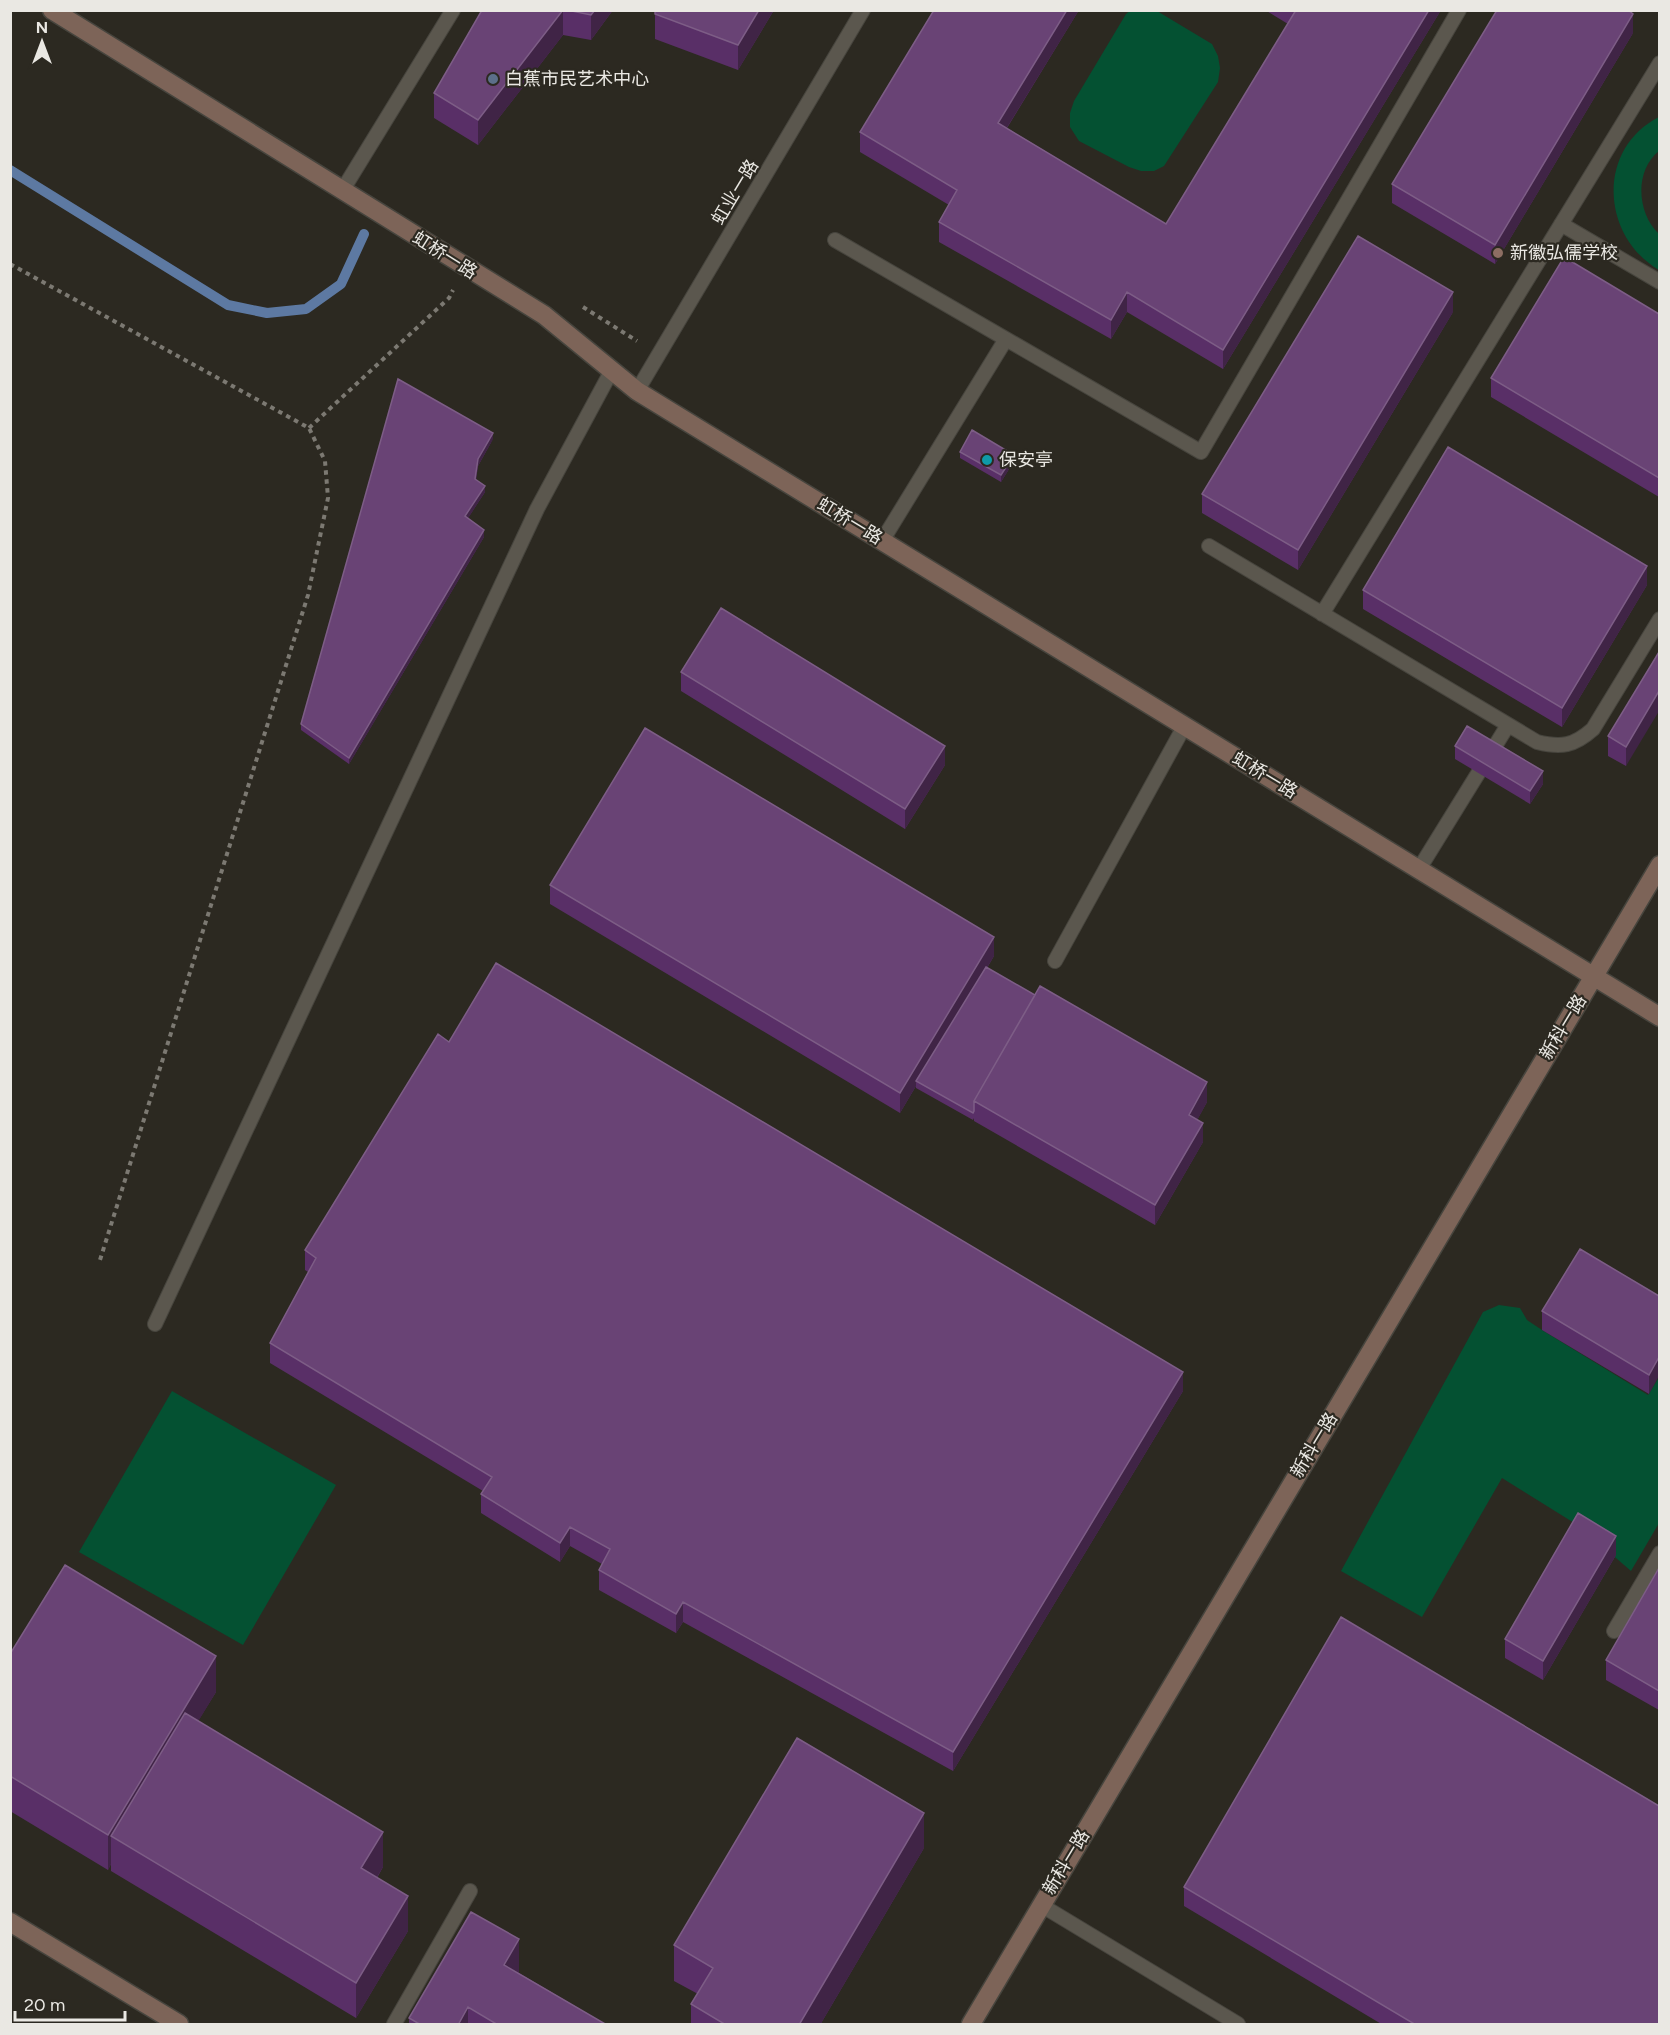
<svg xmlns="http://www.w3.org/2000/svg" width="1670" height="2035" font-family="Figtree,'Noto Sans SC',sans-serif">
  <style>
    .green { fill: #045132 }
    .lines { fill: none; stroke-linecap: round; stroke-linejoin: round }
    .stream { stroke: #5d79a2; stroke-width: 10 }
    .lane-casing { stroke: #47453e; stroke-width: 16 }
    .secondary-casing { stroke: #47453e; stroke-width: 21 }
    .path { stroke: #7c7972; stroke-width: 4; stroke-dasharray: 4.5 4.5; stroke-linecap: butt }
    .lane { stroke: #5b574e; stroke-width: 14 }
    .secondary { stroke: #7d6458; stroke-width: 18 }
    .wall { fill: #592f67 }
    .shaded-wall { fill: #402446 }
    .building { fill: #694375; stroke: #7d5d86; stroke-width: 1.5 }
    .service-dot { fill: #5c6f8a; stroke: #2c2921; stroke-width: 2 }
    .education-dot { fill: #8d6e63; stroke: #2c2921; stroke-width: 2 }
    .culture-dot { fill: #0f9aa8; stroke: #2c2921; stroke-width: 2 }
    .labels { text-anchor: middle; dominant-baseline: central; stroke-width: 4.5; stroke-linejoin: round; paint-order: stroke }
    .poi-label { font-size: 18px; fill: #eae8e3; stroke: #2c2921; text-anchor: start }
    .street-label { font-size: 18px; fill: #eae8e3; stroke: #2c2921 }
  </style>
  <rect width="100%" height="100%" fill="#2c2921"/>
  <path class="green" d="M1131 10 1157 11 1212 44 1218 56 1220 68 1218 82 1164 166 1154 171H1141L1129 167 1079 141 1070 127V113L1074 101 1126 14Z
    M1659 117V151C1634 171 1637 213 1659 234V270C1601 236 1596 149 1659 117Z
    M1499 1305 1520 1308 1527 1320 1542 1330 1648 1395 1659 1377V1523L1631 1571 1579 1526 1502 1478 1422 1617 1341 1571 1483 1312Z
    M172 1391 336 1485 243 1645 79 1552Z"/>
  <g class="lines">
    <path class="stream" d="M10 170 228 305 267 313 306 309 341 284 364 234"/>
    <defs>
      <path id="lane" d="M342 191 453 10
        M1561 224 1660 282
        M835 240 1201 452 1459 10
        M637 391 863 10
        M882 541 1006 339
        M1209 546 1537 742C1561 748 1574 746 1593 729L1660 619
        M1322 614 1660 63
        M1419 869 1508 725
        M1055 961 1185 725
        M155 1324 537 509 612 370
        M1614 1631 1660 1553
        M1041 1905 1238 2024
        M394 2024 470 1891"/>
      <path id="secondary" d="M52 10 544 315 637 391 1660 1017
        M10 1922 179 2024
        M971 2024 1660 865"/>
    </defs>
    <use href="#lane" class="lane-casing"/>
    <use href="#secondary" class="secondary-casing"/>
    <path class="path" d="M10 264 309 428 325 461 328 498 308 595 100 1260
      M583 307 637 341
      M309 428 449 298 453 290"/>
    <use href="#lane" class="lane"/>
    <use href="#secondary" class="secondary"/>
  </g>
  <path class="wall" d="M482 10H613L591 40 563 35 478 145 434 118V93Z
    M655 10H774L738 70 655 39Z
    M934 10H1079L1007 128 1166 224 1288 24 1265 10H1441L1223 369 1127 312 1111 339 939 242V222L949 205 860 152V132Z
    M1633 33 1495 264 1392 203V184Z
    M1453 312 1298 570 1202 513V494Z
    M1659 314V497L1491 397V378Z
    M493 439 478 466 476 480 485 492 468 518 484 537 349 764 301 730V724Z
    M960 452 1014 461 1001 482 960 458Z
    M1647 585 1562 727 1363 609V590Z
    M1659 652 1626 766 1608 756V736Z
    M681 672 945 765 905 829 681 691Z
    M1455 746 1543 784 1530 804 1455 759Z
    M550 885 994 956 987 968 1207 1102 1197 1120 1203 1142 1155 1225 974 1121V1118L973 1120 916 1088V1086L900 1113 550 904Z
    M449 1042 1183 1391 953 1771 683 1622 676 1633 599 1590V1570L602 1564 570 1546 560 1562 481 1513V1494L483 1491 270 1363V1343L308 1272 305 1270V1250Z
    M1659 1296 1649 1394 1542 1330V1311Z
    M1616 1555 1543 1680 1505 1658V1639Z
    M1659 1568V1710L1606 1680V1660Z
    M10 1654 216 1692 198 1721 383 1867 377 1878 408 1931 356 2018 111 1871V1864L108 1870 10 1811Z
    M924 1848 820 2025H691V2004L698 1994 674 1981V1945Z
    M1184 1887 1659 2025H1383L1184 1906Z
    M519 1973 607 2025H409V2018Z"/>
  <path class="shaded-wall" d="M563 10V35L478 145V120Z
    M595 10H613L591 40V15Z
    M759 10H774L738 70V45Z
    M1067 10H1079L998 142V123Z
    M1429 10H1441L1223 369V350Z
    M1633 14V33L1495 264V245Z
    M1127 292V312L1111 339V320Z
    M1453 292V312L1298 570V550Z
    M493 433V439L478 466 475 486 478 459Z
    M1014 455V461L1001 482V475Z
    M485 486V492L465 523V516Z
    M484 530V537L349 764V758Z
    M1647 566V585L1562 727V708Z
    M1659 691V711L1626 766V747Z
    M945 746V765L905 829V809Z
    M1543 771V784L1530 804V791Z
    M994 937V956L918 1082 916 1081V1086L900 1113V1093Z
    M1207 1082V1102L1189 1135V1115Z
    M1203 1123V1142L1155 1225V1205Z
    M1659 1357V1376L1649 1394V1375Z
    M1183 1372V1391L953 1771V1752Z
    M570 1527V1546L560 1562V1543Z
    M1616 1536V1555L1543 1680V1661Z
    M683 1602V1622L676 1633V1614Z
    M216 1656V1692L124 1844 111 1836V1864L108 1870V1835Z
    M924 1813V1848L820 2025H799Z
    M383 1832V1867L361 1903V1868Z
    M408 1896V1931L356 2018V1983Z
    M519 1939V1975L504 1965Z
    M468 2007V2025H458Z"/>
  <path class="building" d="M482 10H563L478 120 434 93Z
    M567 10H595L591 15Z
    M655 10H759L738 45 655 14Z
    M934 10H1067L998 123 1166 224 1296 10H1429L1223 350 1127 292 1111 320 939 222 957 190 860 132Z
    M1497 10H1628L1633 14 1495 245 1392 184Z
    M1358 236 1453 292 1298 550 1202 494Z
    M1564 257 1659 314V478L1491 378Z
    M398 379 493 433 478 459 475 479 485 486 465 516 484 530 349 758 301 724Z
    M972 430 1014 455 1001 475 960 452Z
    M1448 447 1647 566 1562 708 1363 590Z
    M721 608 945 746 905 809 681 672Z
    M1659 652V691L1626 747 1608 736Z
    M1467 726 1543 771 1530 791 1455 746Z
    M645 728 994 937 900 1093 550 885Z
    M496 963 1183 1372 953 1752 683 1602 676 1614 599 1570 610 1549 570 1527 560 1543 481 1494 492 1477 270 1343 316 1258 305 1250 438 1034 449 1042Z
    M986 967 1035 995 974 1101V1111L973 1113 916 1081Z
    M1040 986 1207 1082 1189 1115 1203 1123 1155 1205 974 1101Z
    M1580 1249 1659 1296V1357L1649 1375 1542 1311Z
    M1578 1513 1616 1536 1543 1661 1505 1639Z
    M65 1565 216 1656 108 1835 10 1776V1654Z
    M1659 1568V1691L1606 1660Z
    M1341 1617 1659 1806V2025H1416L1184 1887Z
    M185 1713 383 1832 361 1868 408 1896 356 1983 111 1836Z
    M797 1738 924 1813 799 2025H726L691 2004 713 1968 674 1945Z
    M471 1912 519 1939 504 1965 607 2025H498L468 2007 458 2025H421L409 2018Z"/>
  <circle class="service-dot" cx="493" cy="79" r="6"/>
  <circle class="education-dot" cx="1498" cy="253" r="6"/>
  <circle class="culture-dot" cx="987" cy="460" r="6"/>
  <g class="labels">
    <g class="poi-label">
      <text x="505" y="79">白蕉市民艺术中心</text>
      <text x="1510" y="253">新徽弘儒学校</text>
      <text x="999" y="460">保安亭</text>
    </g>
    <g class="street-label">
      <text transform="translate(735 192) rotate(-59)">虹业一路</text>
      <text transform="translate(445 255) rotate(32)">虹桥一路</text>
      <text transform="translate(850 521) rotate(31)">虹桥一路</text>
      <text transform="translate(1265 775) rotate(31)">虹桥一路</text>
      <text transform="translate(1563 1027) rotate(-59)">新科一路</text>
      <text transform="translate(1314 1445) rotate(-59)">新科一路</text>
      <text transform="translate(1066 1862) rotate(-59)">新科一路</text>
    </g>
  </g>
  <rect width="1670" height="2035" fill="none" stroke="#eae8e3" stroke-width="24"/>
  <g transform="translate(42 42)" stroke="#2c2921" stroke-width="4.5" paint-order="stroke">
  <path d="M0-4.5L10 22L0 15L-10 22Z" fill="#eae8e3"/>
  <text y="-9" font-size="16" font-weight="bold" text-anchor="middle" fill="#eae8e3">N</text>
  </g>
  <path d="M15 2011v9h110v-9" fill="none" stroke="#eae8e3" stroke-width="3"/>
  <text x="24" y="2011" font-size="18" fill="#eae8e3" stroke="#2c2921" stroke-width="4.5" paint-order="stroke">20 m</text>
</svg>
